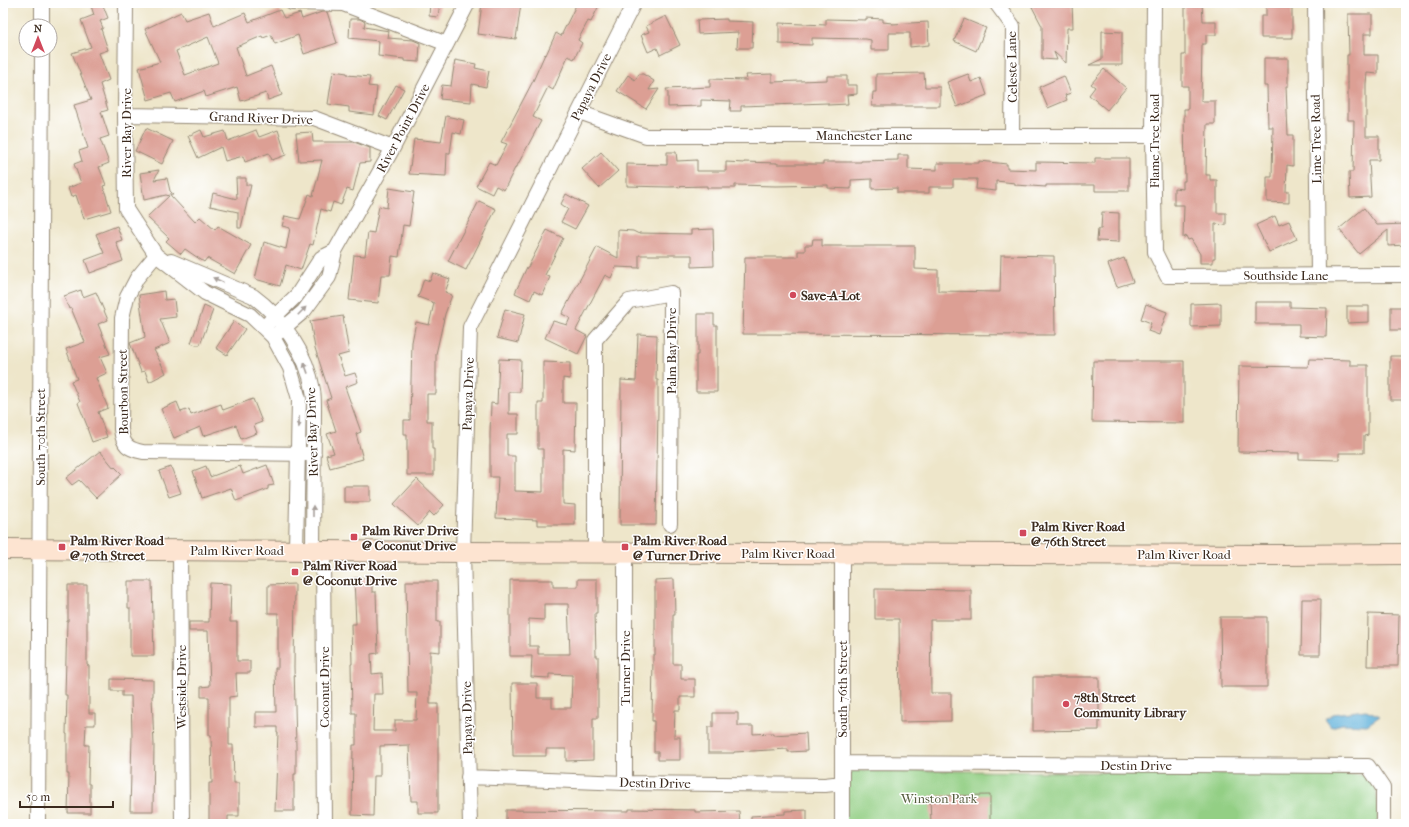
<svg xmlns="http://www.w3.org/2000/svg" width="1409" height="827" font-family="'IM FELL French Canon',serif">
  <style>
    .green { fill: #93cf84; stroke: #677c51 }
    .water { fill: #5eb1da; stroke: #4c6e7c }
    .building { fill: #dc9f94; fill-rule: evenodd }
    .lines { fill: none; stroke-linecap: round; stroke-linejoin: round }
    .street-casing { stroke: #948874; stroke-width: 16 }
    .secondary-casing { stroke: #948874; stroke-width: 22 }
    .street { stroke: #fff; stroke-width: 14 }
    .secondary { stroke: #fde4d1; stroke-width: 20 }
    .oneway { fill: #a79f9a }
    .poi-dot { fill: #d1495b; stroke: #fff; stroke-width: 1.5 }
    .labels { text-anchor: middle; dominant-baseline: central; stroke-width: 3; stroke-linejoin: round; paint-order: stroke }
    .street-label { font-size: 13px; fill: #3b2a1e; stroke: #fff }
    .poi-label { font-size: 13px; font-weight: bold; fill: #3b2a1e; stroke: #fff; text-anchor: start }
    .park-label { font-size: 13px; fill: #555c3d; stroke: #fff }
  </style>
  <rect width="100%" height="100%" fill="#fff"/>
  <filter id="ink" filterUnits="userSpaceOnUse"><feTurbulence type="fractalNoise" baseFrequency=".025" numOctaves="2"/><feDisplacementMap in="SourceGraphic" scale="8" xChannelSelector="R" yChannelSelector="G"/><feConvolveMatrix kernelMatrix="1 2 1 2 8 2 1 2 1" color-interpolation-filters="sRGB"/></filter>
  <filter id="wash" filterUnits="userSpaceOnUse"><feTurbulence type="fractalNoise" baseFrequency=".012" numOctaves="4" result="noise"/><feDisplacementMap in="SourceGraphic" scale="16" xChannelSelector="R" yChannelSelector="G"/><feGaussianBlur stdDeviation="0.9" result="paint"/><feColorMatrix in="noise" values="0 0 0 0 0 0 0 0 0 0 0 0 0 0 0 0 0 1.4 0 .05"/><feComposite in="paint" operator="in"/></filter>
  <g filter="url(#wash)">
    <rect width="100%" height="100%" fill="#eee6ca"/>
    <path class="green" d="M844 770 1376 775 1378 824H843Z"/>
    <path class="water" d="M1366 710 1380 716 1367 725 1342 724 1331 727 1325 719 1333 714Z"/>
    <g id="blocks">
      <path class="building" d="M90 3H102L108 18 100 21 103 28 101 29 108 50 99 53 109 80 100 84 108 110 101 112 109 136 100 139 109 163 99 167 106 185 103 186 111 211 84 219 76 195 71 197 68 188 81 183 74 164 82 161 79 151 88 148 74 105 91 100 72 53 91 47 81 20 94 15Z
        M430 3H440L438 17 429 16Z
        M482 3H521L516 39 478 34Z
        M577 3H600L591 22 588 21 578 40 582 43 574 59 568 56 553 90 548 87 533 117 541 121 517 166H516L504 190 496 186 492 194 476 186 489 162 496 165 507 144 501 142 533 81 545 54 546 55 556 33 561 36Z
        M1030 3H1072L1073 28H1067L1066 63 1054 52 1057 60 1042 59V26Z
        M1185 3H1202L1203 21H1216V35H1206V44H1202L1201 101H1215V124H1207L1206 175H1210V180H1217V213H1226V225L1215 224V258H1213V263H1200V254L1191 239 1188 240 1186 236 1183 238 1184 205H1174V188L1183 189V181H1185L1184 109H1188V86H1182V55H1185Z
        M1266 3H1292V38H1261V16H1266Z
        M280 10 284 18 300 13 302 19 322 12H327L337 43 304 54 298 35 275 44 271 35 263 38 262 36 236 47 246 76 271 66 282 95 268 100 266 93 241 101 237 87 206 97 204 91 175 102 171 93 148 100 139 68 160 62 145 29 181 12 185 20 209 12 214 26 245 13 249 22ZM208 37 218 63 185 75 176 51Z
        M1348 14H1372V34H1364V55H1378V74L1367 73 1366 83V136H1379V160H1369L1371 197 1350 198 1349 172H1353L1354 120H1348V83H1347V55H1349Z
        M666 16 680 45 660 55 657 48 648 52 641 35 649 32 646 26Z
        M866 18 883 19V22L892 23V24L928 22 929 45 910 47V33H889V50H871V40L866 39 812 38V45L779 44V23L826 25V19L866 20Z
        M350 19H360L365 22 364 27 389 31 388 38 413 40 420 43 419 62 404 61V59L378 56 379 41 349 38Z
        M727 19V21L753 22 752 48H737L738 32 698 34 697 20Z
        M964 19 986 28 976 51 954 41Z
        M1102 31 1122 32V65H1089L1102 59Z
        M1264 58H1288V86H1286L1288 135H1293V166L1287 165 1286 192H1289V203L1267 202V177H1272L1273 127H1268L1267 86H1264Z
        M455 60 476 64 475 68 489 71 486 87 472 84 471 102 440 99 442 85 451 86Z
        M1104 69 1126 88 1107 110 1089 95 1095 87 1091 84Z
        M333 71 347 73V75L370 77 368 86 377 87 374 115 349 112V107L328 104Z
        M924 73 925 87H940V106H872L873 92H876V74Z
        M639 74H643L654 81 649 90 659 89 646 109 617 91 628 75 635 80Z
        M772 74V82L827 80V76H847V85H857V94L847 95 848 104 828 105V103L741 106V111H730L731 101 701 100V106L668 107V93L666 89 710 87V79L747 80 746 75Z
        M968 74 971 82 981 78 987 95 957 107 947 82Z
        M1064 76 1071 93 1065 95 1067 100 1048 108 1039 87Z
        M396 85 404 89 387 120 379 116Z
        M446 116 464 120 461 134 453 132 450 153H447L446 176 409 174 414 139 441 142Z
        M146 128 173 141 162 164 135 151Z
        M201 130 204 137 225 131 228 141 256 130 259 137 278 130 286 155 272 160 269 153 245 162 243 156 225 161 221 147 198 158 188 136Z
        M312 132 313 142H354L370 148V162L360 163 353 191 347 189 341 205 333 202 330 212 321 209 313 245 310 244 301 270 286 265 280 286 255 279 264 242 286 249 290 228 282 226 285 216 300 219 309 194 313 196 322 160 299 161 296 133Z
        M601 152 618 171 599 188 582 169Z
        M667 152H676L677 161 697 160V171H726V162L744 163V162L777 163V164H823V162H861V161L898 160V155H908V169L937 170V163H979V161L1007 164V169L1036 170V162L1095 163V158H1129V191H1095V185H1046V187L1015 185V183L996 181V191L976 189 977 179H953V187H929V193H897V188L872 189V179L851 180V189L828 188V185L776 186 735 185V188H707V186L668 187 627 186V164L667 165Z
        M159 170 154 180 167 178 170 191 173 194H170L171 196 195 222 200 217 215 230 218 226 251 245 235 274 207 258 204 262 185 249 181 254 166 241 169 238 147 217 169 196 166 195 144 200 140 173Z
        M236 178H246V185H251L241 228H238V212L210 206 213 193 237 199Z
        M389 188 414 192 409 226 403 225 399 257 392 256 390 275H381L378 303 349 300 354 255 365 256 368 232 374 233 379 206 387 208Z
        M566 194 588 206 575 229 561 222 568 209 561 204Z
        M479 201 496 209 466 270 448 261Z
        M1364 208 1377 225 1406 224V245L1388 246V230L1359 254 1339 229Z
        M1102 212 1119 213V242L1097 241 1098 229H1101Z
        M1275 216 1279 225 1289 221 1297 239 1269 252 1256 225Z
        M117 226 122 240 116 242 123 261 90 273 85 260 104 253 96 234Z
        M713 229 714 266 692 267V255H639V268L616 267 611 278 605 275 576 330 587 336 578 354 545 338 553 321 567 325 570 318 562 314 597 247 618 258V230L633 231 639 234V233L691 234V230Z
        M547 230 563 238 545 275 550 277 542 295 534 291 530 300 515 293 527 267H528Z
        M813 239H822V246H915V269L938 270V291L1000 292 1001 255 1054 256 1055 335 743 334 745 257H798V251H805V245H812Z
        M1124 258 1133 282 1117 287 1108 264Z
        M433 273 450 279 445 292 452 295 445 314 436 354V394H427V421H432V449H434V475H407V434H404V420H410L412 342 416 322 429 325 434 303 418 297 424 279 430 281Z
        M81 290 83 297 96 292 108 320 98 324 110 354 100 357 107 373 96 378 108 408 98 412 107 437 92 442 87 428H88L78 403 80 402 71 381 77 379 66 349 85 342 71 308 69 309 64 296Z
        M164 291 165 300 174 299 176 317 160 319 170 343 154 350 166 373 149 382 145 371 141 372 130 343 145 337 139 295Z
        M1255 302H1290V307L1327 308 1326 337 1299 336V324H1255Z
        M1221 303V326L1191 327V304Z
        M1146 304 1167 312 1159 335 1148 331 1151 323 1141 319Z
        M204 306 213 310 200 345H196L191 343Z
        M1347 306H1369V322L1347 323Z
        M1391 307H1406V330H1391Z
        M505 309 525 314 518 343 497 338Z
        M698 314H714V325H717V392H696V355H698Z
        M343 316 349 353 338 356 345 376 355 373 358 382 345 387 361 432 356 434 363 459 330 468 326 455 334 453 327 434 336 431 326 400 331 398 315 348 310 321Z
        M234 321 245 329 227 355 216 348Z
        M638 334 657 335 656 380H658V407L656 525H620L621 380 636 381Z
        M1390 356H1406V400H1390Z
        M499 359 521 360 520 392H509V414H518V434H507V456H515V491L543 492V449H538V403H543V362L570 363V379L563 378V403H576L575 450 563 449V504L575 505V525H537V520L496 518 498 477H490V434L491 403 497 404Z
        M1309 359 1350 360V365H1368V435L1364 436V453H1339V460L1299 459V453L1238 452 1239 366 1308 367Z
        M1093 361H1184V423L1092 422Z
        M253 399 262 422 254 425 257 433 241 439 236 425 203 436 200 427 174 438 161 409 177 402 181 412 189 409 191 415 221 404 223 410Z
        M100 451 114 468 115 467 122 474 96 498 79 480 72 485 66 478Z
        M267 465 274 485 268 486V489L236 501 231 488 202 498 193 471 206 466 210 477 240 466 243 474Z
        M171 467 181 493 169 497 159 471Z
        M417 479 444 505 434 516 430 512 418 526 394 504Z
        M344 486H370V502H344Z
        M354 578H372V592H376L378 653 371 654 372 674 382 673 383 694H374L373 731H395V720H416L417 693H408L406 581H437V622H440V652L430 651V704H438V813H418V801H411L409 745 380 746V776H374L373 816 352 815 353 745H356V713H352L351 664H352L351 624H356Z
        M578 579H597V613H595L596 656H598V718H593V760L566 761V749H546V756H513L512 683H537V698H552V708H571L572 675 549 674V678L531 677 532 656H510V580H553V587H578ZM544 604H568L570 654H538V646H529V619L544 620Z
        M674 579 675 614H673V664H681V679H695V697H680V710H675L674 737H680V760H658V752H654V721H652L653 655H655V580Z
        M128 581H152L154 656H130V608H128Z
        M210 583 231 584 230 622H237V661H250V673H236L237 696 229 697V745H233L234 783H239V816H228V824H209V783H212L211 735H209V697H201V687L210 686 208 631H189V622H209Z
        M295 584 294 667 296 746V774H294V811H275L278 733H277V727H256V712H276L275 668H278V613H268V585Z
        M68 585H87V665L89 666V713H95V725H86L85 745H89L88 784H90V813H68L69 774H67V734H66L67 695H65L67 621H68Z
        M875 589 971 590V620H930L931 693H951V721L900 722 899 619H875Z
        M1302 599H1321L1320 655H1301Z
        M1368 614 1399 615 1398 666H1367Z
        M1220 617H1267V687H1221Z
        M1033 677H1099V730L1033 731Z
        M111 679 153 680V696H152L154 745 153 811H130L132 736 131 696H122V691H111Z
        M713 713H738V726H753V734L773 733V735L806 733 807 751 788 752V749L734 752V753H708V727H713Z
        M990 795V824H931L930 796Z
        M629 809 695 810V812L739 811 740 824H506V810L629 811Z
        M807 810V824H751V816L785 814V811Z"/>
    </g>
  </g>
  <g filter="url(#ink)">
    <use href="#blocks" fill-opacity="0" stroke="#948874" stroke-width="1"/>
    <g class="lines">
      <defs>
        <path id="street" d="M126 3 125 115 126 209 156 255 205 293 250 315 273 337 290 368 299 399 296 550
          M292 3 343 4 447 44
          M996 3 1013 26 1012 135
          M1154 3 1153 136 1155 252 1167 276 1406 275
          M1315 3 1318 275
          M42 26V3
          M579 112 646 136H1153
          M125 115 314 118 393 148
          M156 255 137 278 127 297 122 318 121 429C123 446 128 449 143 452L314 454
          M171 261 253 296C282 317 307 354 313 390 314 396 314 403 314 409L313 550
          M268 323 297 295 321 258 335 251
          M273 337 304 311 329 277 335 251 393 148 468 3
          M180 550 182 824
          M323 550 325 824
          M595 552V340L629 301 671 293 670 524
          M625 553V783
          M842 553V824
          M842 763 1368 766 1383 788V824
          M468 777 625 783 825 785 842 783
          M38 824 42 50
          M470 824 463 552 470 327 634 3"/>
        <path id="secondary" d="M3 549 463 552 1281 555 1406 554"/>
      </defs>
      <use href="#street" class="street-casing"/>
      <use href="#secondary" class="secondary-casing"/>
      <use href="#street" class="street"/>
      <use href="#secondary" class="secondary"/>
    </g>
    <defs><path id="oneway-solid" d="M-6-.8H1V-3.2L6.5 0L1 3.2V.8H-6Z"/></defs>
    <g class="oneway">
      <use href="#oneway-solid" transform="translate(218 280) rotate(-156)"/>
      <use href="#oneway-solid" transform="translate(302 311) rotate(-45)"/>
      <use href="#oneway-solid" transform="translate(306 368) rotate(-110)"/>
      <use href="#oneway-solid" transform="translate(299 422) rotate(91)"/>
      <use href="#oneway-solid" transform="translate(313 511) rotate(-90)"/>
    </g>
  </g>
  <g class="poi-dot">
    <circle cx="793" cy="295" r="4"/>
    <rect x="1019" y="529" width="8" height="8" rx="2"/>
    <rect x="350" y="533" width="8" height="8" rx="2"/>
    <rect x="58" y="543" width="8" height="8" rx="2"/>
    <rect x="621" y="543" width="8" height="8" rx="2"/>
    <rect x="291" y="568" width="8" height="8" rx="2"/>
    <circle cx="1066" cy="704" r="4"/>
  </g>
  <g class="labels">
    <g class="street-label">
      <text transform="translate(1012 67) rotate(-91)">Celeste Lane</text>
      <text transform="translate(591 87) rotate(-63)">Papaya Drive</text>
      <text transform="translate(261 118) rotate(2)">Grand River Drive</text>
      <text transform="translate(403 128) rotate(-62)">River Point Drive</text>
      <text transform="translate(126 133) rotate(-90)">River Bay Drive</text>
      <text x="864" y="135">Manchester Lane</text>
      <text transform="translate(1316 139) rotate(-91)">Lime Tree Road</text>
      <text transform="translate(1154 141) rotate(-90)">Flame Tree Road</text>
      <text x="1286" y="275">Southside Lane</text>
      <text transform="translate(671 351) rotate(-90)">Palm Bay Drive</text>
      <text transform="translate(123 392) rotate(-91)">Bourbon Street</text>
      <text transform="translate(468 394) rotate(-88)">Papaya Drive</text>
      <text transform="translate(312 432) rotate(-92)">River Bay Drive</text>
      <text transform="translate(40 437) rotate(-90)">South 70th Street</text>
      <text x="237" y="550">Palm River Road</text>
      <text x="788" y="553">Palm River Road</text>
      <text x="1184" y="554">Palm River Road</text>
      <text transform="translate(625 668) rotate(-90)">Turner Drive</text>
      <text transform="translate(181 687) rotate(-90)">Westside Drive</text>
      <text transform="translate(324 687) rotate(-90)">Coconut Drive</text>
      <text transform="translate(842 689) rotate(-90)">South 76th Street</text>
      <text transform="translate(467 718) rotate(-91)">Papaya Drive</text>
      <text x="1136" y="765">Destin Drive</text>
      <text transform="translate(655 783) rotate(1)">Destin Drive</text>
    </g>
    <g class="poi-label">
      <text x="801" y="295">Save-A-Lot</text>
      <text x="1031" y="526">Palm River Road<tspan x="1031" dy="15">@ 76th Street</tspan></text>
      <text x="362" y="530">Palm River Drive<tspan x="362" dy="15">@ Coconut Drive</tspan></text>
      <text x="70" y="540">Palm River Road<tspan x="70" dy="15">@ 70th Street</tspan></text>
      <text x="633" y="540">Palm River Road<tspan x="633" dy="15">@ Turner Drive</tspan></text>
      <text x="303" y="565">Palm River Road<tspan x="303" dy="15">@ Coconut Drive</tspan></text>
      <text x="1074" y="697">78th Street<tspan x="1074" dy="15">Community Library</tspan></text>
    </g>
    <g class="park-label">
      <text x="939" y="798">Winston Park</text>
    </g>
  </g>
  <rect width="1409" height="827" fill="none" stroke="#fff" stroke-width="16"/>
  <g transform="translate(38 38)"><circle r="19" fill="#ffffff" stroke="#b1aaa5"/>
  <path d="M0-3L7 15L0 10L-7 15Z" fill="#d1495b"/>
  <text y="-6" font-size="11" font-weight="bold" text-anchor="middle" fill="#3b2a1e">N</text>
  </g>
  <path d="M20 801v6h93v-6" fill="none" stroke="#3b2a1e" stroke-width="2"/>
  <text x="26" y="801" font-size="12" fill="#3b2a1e" stroke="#ffffff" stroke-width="3" paint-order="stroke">50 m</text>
</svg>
